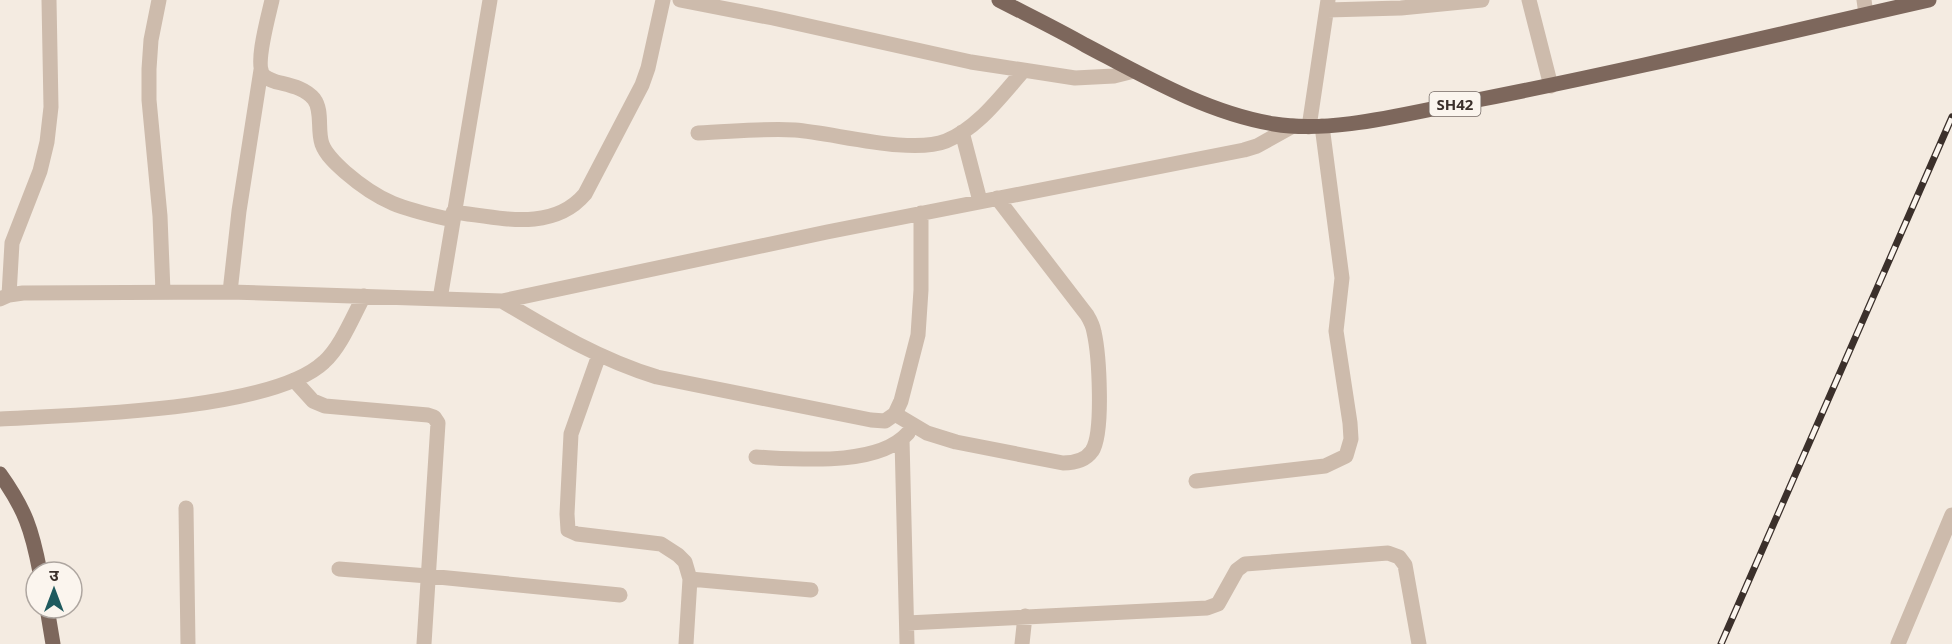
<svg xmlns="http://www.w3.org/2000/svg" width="1952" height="644" font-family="'Noto Sans','Noto Sans Devanagari',sans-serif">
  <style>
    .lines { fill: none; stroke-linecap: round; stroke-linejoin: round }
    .minor { stroke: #cdbbac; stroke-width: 15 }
    .major { stroke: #7d675c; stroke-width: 15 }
    .rail-casing { stroke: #3b302b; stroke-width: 7 }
    .rail { stroke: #fbf5ee; stroke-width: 4.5; stroke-dasharray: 14; stroke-linecap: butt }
    .labels { text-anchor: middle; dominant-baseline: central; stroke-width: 4.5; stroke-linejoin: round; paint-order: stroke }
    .shield { fill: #fbf5ee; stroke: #756b66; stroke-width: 1.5 }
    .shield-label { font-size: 15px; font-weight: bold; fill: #3b302b }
  </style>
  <rect width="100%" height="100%" fill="#f4ebe1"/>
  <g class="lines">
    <path class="minor" d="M159 0 151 40 149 69V100L160 216 163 292
      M272 0C269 14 254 66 264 76 268 79 276 82 281 83 293 86 306 89 314 99 323 111 317 130 322 144 326 155 336 164 345 172 383 205 405 209 452 220
      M680 0 773 18 971 62 1075 78 1114 76 1134 71
      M1529 0 1551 86
      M1864 0 1866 14
      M1327 10 1401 8 1482 0
      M1309 127 1328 0
      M962 132 980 201
      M698 133C730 132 763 128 795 130 835 133 911 155 946 141 978 128 1001 96 1024 70
      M453 212C498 217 552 233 585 194L642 85 648 68 663 0
      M230 292 239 211 261 70
      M9 295 12 243 40 171 47 142 51 107 49 0
      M0 299 9 295 23 293 230 292 502 301 827 232 1244 150 1257 146 1293 126
      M440 299 490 0
      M502 301C552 331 601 360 657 377L871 420 885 421 895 414 901 401 918 335 921 290V213
      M599 355 571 434 567 514 568 530 577 534 661 544 678 555 685 562 690 579 686 644
      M294 380 313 401 325 406 428 415 434 417 438 423 424 644
      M895 414 927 433 956 442 1063 463C1074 463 1085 461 1092 451 1104 433 1099 354 1094 332 1093 326 1090 320 1087 315L997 198
      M0 419C74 415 272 411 324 362 341 347 353 316 364 296
      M902 439 907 644
      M756 457C798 459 878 467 908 433
      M1196 481 1325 466 1346 456 1351 439 1350 423 1336 331 1342 278 1322 126
      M186 508 188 644
      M339 569 428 576 620 595
      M690 579 811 590
      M907 623 1207 608 1218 604 1237 570 1245 564 1388 553 1399 557 1405 565 1419 644
      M1022 644 1025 616
      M1898 644 1952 515"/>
    <path class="major" d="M999 0C1028 15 1057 29 1085 45 1144 76 1207 113 1274 124 1332 134 1408 113 1467 102 1622 72 1775 35 1929 0
      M0 474C25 509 32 530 40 572
      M47 608 53 644"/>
    <defs>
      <path id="rail" d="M1721 644 1952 117"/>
    </defs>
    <use href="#rail" class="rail-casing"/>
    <use href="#rail" class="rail"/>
  </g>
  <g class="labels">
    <rect class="shield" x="1429.5" y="92" width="51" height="24" rx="4.5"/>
    <g class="shield-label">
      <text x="1455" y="104">SH42</text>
    </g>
  </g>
  <g transform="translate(54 590)"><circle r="28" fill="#fbf5ee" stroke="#aea6a0" stroke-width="1.5"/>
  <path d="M0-4.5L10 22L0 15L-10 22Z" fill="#1f5a5e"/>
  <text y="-9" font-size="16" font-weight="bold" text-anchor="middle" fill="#3b302b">उ</text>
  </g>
</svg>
